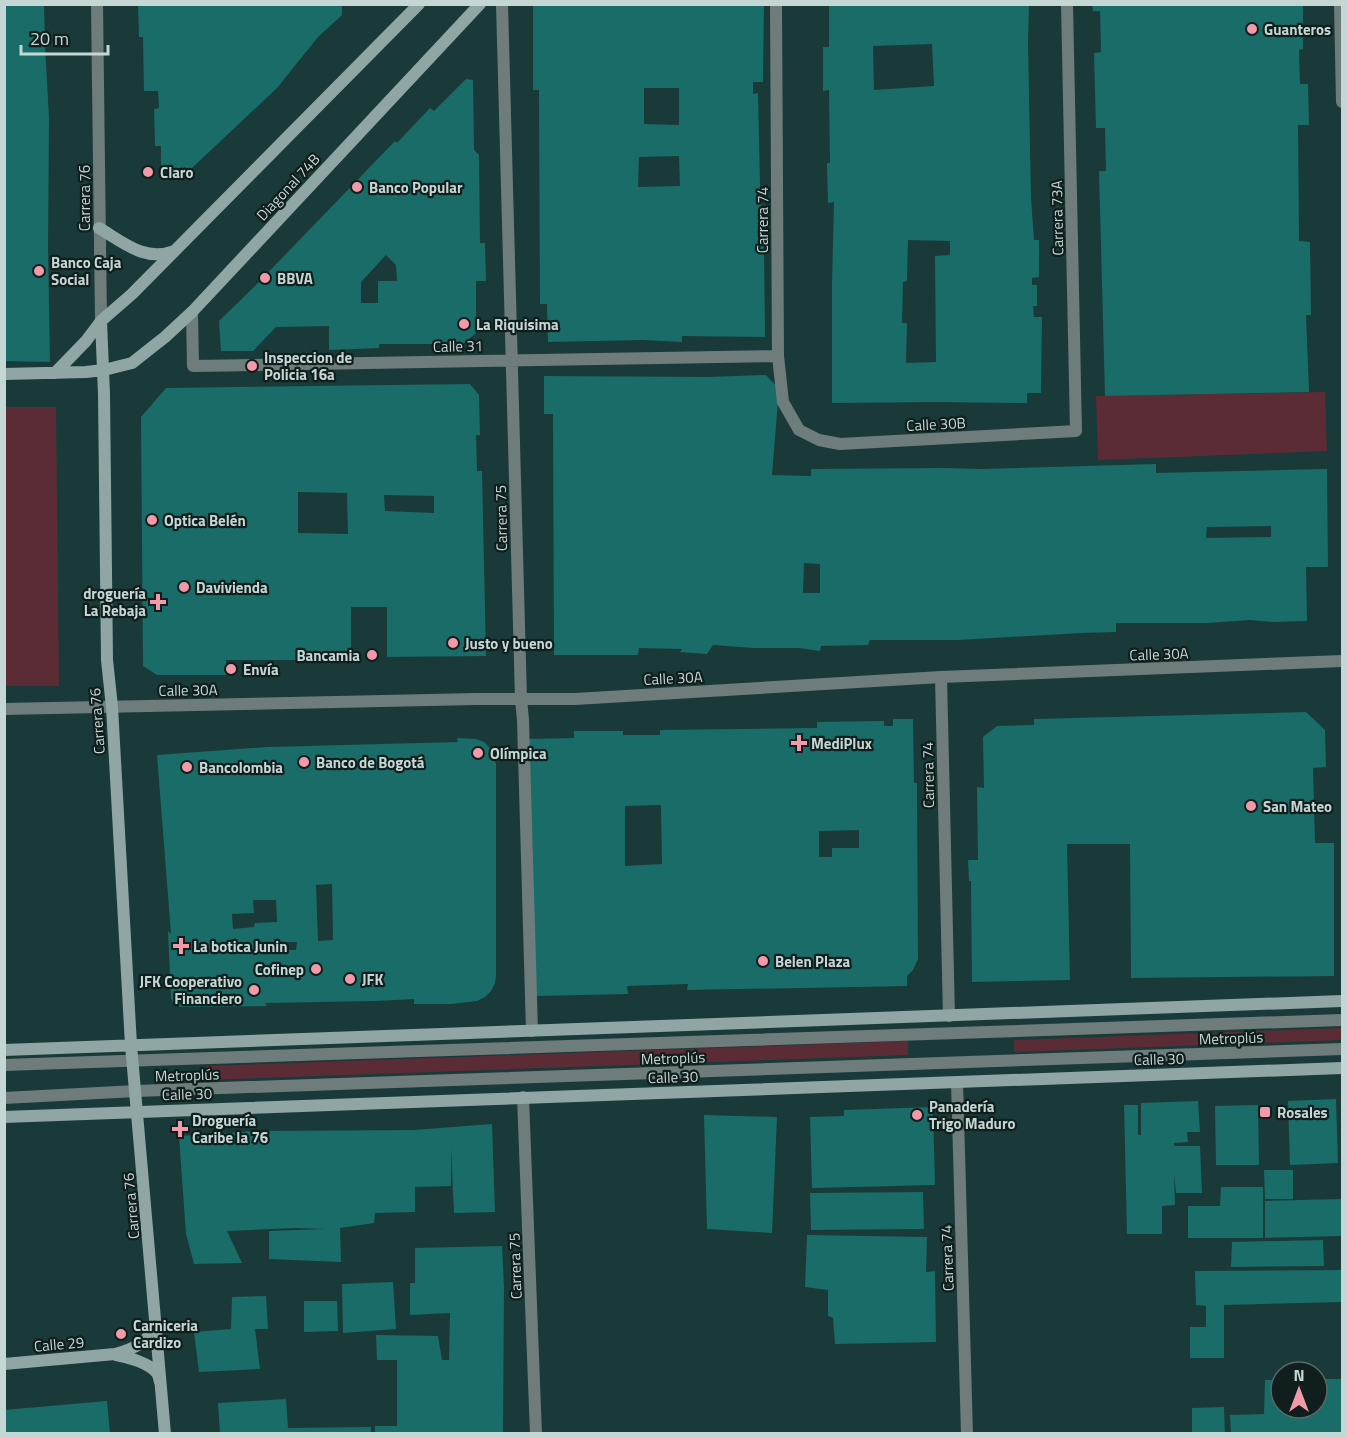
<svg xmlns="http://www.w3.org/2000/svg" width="1347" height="1438" font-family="'Titillium Web',sans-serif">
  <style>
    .green { fill: #5c2c36 }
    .building { fill: #1a6c68; fill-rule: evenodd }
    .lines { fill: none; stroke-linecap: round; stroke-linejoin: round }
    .service { stroke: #6e7d7c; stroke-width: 12 }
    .minor { stroke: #6e7d7c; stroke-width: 12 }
    .tertiary { stroke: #6e7d7c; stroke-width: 12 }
    .secondary { stroke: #8fa6a4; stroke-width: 12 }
    .poi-dot { fill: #f39aaa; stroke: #101e1d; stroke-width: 2 }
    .labels { text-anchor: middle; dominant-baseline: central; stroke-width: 4.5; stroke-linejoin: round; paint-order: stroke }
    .poi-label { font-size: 15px; font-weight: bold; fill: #c5d7d5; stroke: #101e1d; text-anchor: start }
    .street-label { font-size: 15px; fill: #c5d7d5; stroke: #101e1d }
  </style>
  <rect width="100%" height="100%" fill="#193a38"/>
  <path class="green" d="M1325 392 1327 451 1098 460 1096 396Z
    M4 407H56L59 686H5Z
    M1342 1028V1040L1014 1052V1040Z
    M908 1041V1055L206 1080V1066Z"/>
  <path class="building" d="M4 4H44L45 45 49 118 48 247 50 362 4 361Z
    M138 4H342V15L318 37 277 88 192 168H161V146H155L154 109 159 108 158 91H144L143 37H139Z
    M533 4H764L763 82H753V94L758 93 760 184 764 252 765 337 682 336V342L643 340 548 342 547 304H540L539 90H533ZM644 88H679V125L644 124ZM679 156 680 186 638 187 639 157Z
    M829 4H1029L1028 43 1031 198 1034 240H1039V277L1032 278V285H1037V306H1033L1034 317H1042L1041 393H1027V403L936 402 832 403V283L834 202 828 203 827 163H830L829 90 823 91V47H829ZM932 44 934 86 874 90 873 46ZM908 240 950 241V255L935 256 936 362 906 363 907 323H902L903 282 907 281Z
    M1092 4H1303V49L1299 50 1300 84H1308L1309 125H1298L1299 241 1310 242 1311 315H1306L1309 392 1105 396 1099 171H1106L1105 128H1096L1094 53 1101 52 1100 11H1093Z
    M466 79 473 80 474 150 479 155 480 243H485L486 281H476V333L463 344H379V348L329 350V326L276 327 253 351H221L219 321 257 284 395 141 397 143 430 108 434 111ZM386 255 396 265 397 281H378V303H361V282Z
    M766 375 779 389 772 475 811 476V469L943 468 982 469 1156 464V473L1327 469 1328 567H1306L1307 621 1273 622 1250 620 1207 623H1116V632L1081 633 959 640H870L868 645 821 646 820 651 799 648H754L713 645 707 654 680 652 682 649 639 648 638 655H554L553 414H544V376L708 377ZM1271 526V537L1206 538 1207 527ZM804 563 820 564V593H803Z
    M470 384 479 395 480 435H476L477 471H482L486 656 387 657V607H351V660H226V675H157L143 666 141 417 166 388ZM298 492 347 493 348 534 298 533ZM384 495 434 496V513L385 511Z
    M1306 712 1325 730 1326 767 1313 768 1315 843H1334V976L1131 978 1130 844H1067L1070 980 972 982 971 881H969L968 860H978L977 787 984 788 983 737 997 726 1034 725V719Z
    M893 719H913L914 783H917L918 959 913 970 907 976V986L687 990 688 984 627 986 628 994 536 996 532 832H527L526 739 574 738V731H623V735H660V730L817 728V722L884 721V726H893ZM661 805 662 864 625 866V806ZM859 830V848H832V857H819V831Z
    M457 738 476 739 484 742 490 748 494 756 496 764V975L495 983 491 991 485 997 477 1001 451 1004H414V999L376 1001 265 1003 267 1006 180 1007 173 1002 171 998 168 931 171 934 157 755 268 747 458 742ZM332 884 333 940 318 941 316 885ZM253 900H276L277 922 255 923 254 927 233 929 232 914 254 913ZM278 942H297L296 950H278Z
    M1336 1099 1338 1163 1290 1165 1288 1101Z
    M1198 1101 1200 1132H1187L1188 1142 1174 1143V1146H1200L1202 1193H1176L1174 1174 1175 1205 1162 1206V1234H1127L1124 1105H1138V1135H1141V1103Z
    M1258 1105 1259 1165H1216L1215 1106Z
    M933 1107 935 1185 812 1188 810 1117 844 1116V1110Z
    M704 1115 777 1117 772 1233 707 1229Z
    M492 1124 495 1212 454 1213 451 1147V1186L415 1187V1212L375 1213 374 1223 340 1228 341 1262 269 1259V1231L325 1229 296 1228 227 1231 242 1263 194 1264 186 1234 179 1136 256 1131 414 1130Z
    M1264 1170H1293V1199H1265Z
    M1221 1187H1263V1238H1188V1206H1220Z
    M923 1192 924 1229 811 1230 810 1193Z
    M1342 1199V1236L1265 1238V1201Z
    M807 1235 927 1237 926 1272 935 1271 936 1342 835 1344 833 1318 828 1316V1290L805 1287Z
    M1323 1240 1324 1266 1231 1267 1232 1242Z
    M502 1246 504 1288 503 1434H375V1426H397V1360H377L376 1335 438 1336 442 1360H449L450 1313 410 1315V1283H415V1248Z
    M1342 1270V1302L1224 1305V1358H1190V1327H1206V1306L1196 1305 1195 1271Z
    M393 1282 396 1329 343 1333 342 1284Z
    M266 1296 268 1329H255L260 1369 199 1372 194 1332 231 1329 232 1297Z
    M304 1301H337L338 1331 304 1332Z
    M1317 1379H1342V1434H1231L1230 1415 1264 1414 1265 1380H1281V1408H1317Z
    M286 1399 288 1428 371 1427V1434H220L218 1403Z
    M107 1401 110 1434H4V1410Z
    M1224 1407 1225 1434H1192V1408Z"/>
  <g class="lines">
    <path class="service" d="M4 1065 1342 1020
      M4 1098 136 1091 1342 1049"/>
    <path class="minor" d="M502 4 521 699 523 720 532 1031
      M776 4 778 356 783 402 799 430 819 440 840 444 1076 431 1067 4
      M1340 4 1342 102
      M192 312 193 366 778 356
      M941 677 949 1016
      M957 1082 967 1434
      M523 1097 536 1434"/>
    <path class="tertiary" d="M97 4 101 321
      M4 709 476 699H575L941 677 1342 661"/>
    <path class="secondary" d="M99 228C124 243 145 262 174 251
      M101 321 104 394 107 660 112 707 131 1045 165 1434
      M55 373 86 341 101 321 132 294 419 4
      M4 374 86 372 104 370 132 363 165 337 192 312 480 4
      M4 1050 1342 1001
      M4 1117 1342 1068
      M116 1355C128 1357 149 1363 157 1373 159 1376 159 1379 160 1382
      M4 1364 115 1354C131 1350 152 1341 155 1323"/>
  </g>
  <g class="poi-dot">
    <circle cx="1252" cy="29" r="6"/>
    <circle cx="148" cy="172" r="6"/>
    <circle cx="357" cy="187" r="6"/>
    <circle cx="39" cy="271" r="6"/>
    <circle cx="265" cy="278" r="6"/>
    <circle cx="464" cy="324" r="6"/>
    <circle cx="252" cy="366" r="6"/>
    <circle cx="152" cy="520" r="6"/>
    <circle cx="184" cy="587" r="6"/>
    <path d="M155 593h6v6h6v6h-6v6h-6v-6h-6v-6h6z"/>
    <circle cx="453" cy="643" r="6"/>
    <circle cx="372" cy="655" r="6"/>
    <circle cx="231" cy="669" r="6"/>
    <path d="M796 734h6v6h6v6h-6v6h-6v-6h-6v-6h6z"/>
    <circle cx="478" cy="753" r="6"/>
    <circle cx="304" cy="762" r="6"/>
    <circle cx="187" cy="767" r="6"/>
    <circle cx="1251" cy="806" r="6"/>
    <path d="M178 937h6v6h6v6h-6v6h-6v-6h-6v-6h6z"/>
    <circle cx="763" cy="961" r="6"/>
    <circle cx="316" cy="969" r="6"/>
    <circle cx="350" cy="979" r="6"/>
    <circle cx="254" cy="990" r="6"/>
    <rect x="1259" y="1106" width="12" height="12" rx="3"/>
    <circle cx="917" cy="1115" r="6"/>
    <path d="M177 1120h6v6h6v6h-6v6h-6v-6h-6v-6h6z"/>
    <circle cx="121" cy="1334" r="6"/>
  </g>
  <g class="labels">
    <g class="poi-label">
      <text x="1264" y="29">Guanteros</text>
      <text x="160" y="172">Claro</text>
      <text x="369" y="187">Banco Popular</text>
      <text x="51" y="262">Banco Caja<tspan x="51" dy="17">Social</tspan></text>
      <text x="277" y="278">BBVA</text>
      <text x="476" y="324">La Riquisima</text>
      <text x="264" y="357">Inspeccion de<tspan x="264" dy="17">Policia 16a</tspan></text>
      <text x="164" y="520">Optica Belén</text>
      <text x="196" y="587">Davivienda</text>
      <text x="146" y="593" text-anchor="end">droguería<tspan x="146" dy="17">La Rebaja</tspan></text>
      <text x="465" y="643">Justo y bueno</text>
      <text x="360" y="655" text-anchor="end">Bancamia</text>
      <text x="243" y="669">Envía</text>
      <text x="811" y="743">MediPlux</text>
      <text x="490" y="753">Olímpica</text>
      <text x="316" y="762">Banco de Bogotá</text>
      <text x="199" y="767">Bancolombia</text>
      <text x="1263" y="806">San Mateo</text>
      <text x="193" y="946">La botica Junin</text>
      <text x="775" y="961">Belen Plaza</text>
      <text x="304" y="969" text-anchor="end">Cofinep</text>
      <text x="362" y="979">JFK</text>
      <text x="242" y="981" text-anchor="end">JFK Cooperativo<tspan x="242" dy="17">Financiero</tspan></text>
      <text x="929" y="1106">Panadería<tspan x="929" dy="17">Trigo Maduro</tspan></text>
      <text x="1277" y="1112">Rosales</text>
      <text x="192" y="1120">Droguería<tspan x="192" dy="17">Caribe la 76</tspan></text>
      <text x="133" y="1325">Carniceria<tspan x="133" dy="17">Cardizo</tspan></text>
    </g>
    <g class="street-label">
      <text transform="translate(288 187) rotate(-47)">Diagonal 74B</text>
      <text transform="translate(84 198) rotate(-90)">Carrera 76</text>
      <text transform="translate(1057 218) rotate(-91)">Carrera 73A</text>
      <text transform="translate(762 220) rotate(-90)">Carrera 74</text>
      <text transform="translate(458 346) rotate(-1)">Calle 31</text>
      <text transform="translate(936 424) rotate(-3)">Calle 30B</text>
      <text transform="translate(501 518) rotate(-91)">Carrera 75</text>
      <text transform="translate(1159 654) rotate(-2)">Calle 30A</text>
      <text transform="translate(673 678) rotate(-3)">Calle 30A</text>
      <text transform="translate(188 690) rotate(-1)">Calle 30A</text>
      <text transform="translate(97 721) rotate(-94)">Carrera 76</text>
      <text transform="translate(928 775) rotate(-91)">Carrera 74</text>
      <text transform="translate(1231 1038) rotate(-2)">Metroplús</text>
      <text transform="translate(673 1058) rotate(-2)">Metroplús</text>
      <text transform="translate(1159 1059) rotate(-2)">Calle 30</text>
      <text transform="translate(187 1075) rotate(-2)">Metroplús</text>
      <text transform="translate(673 1077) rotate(-2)">Calle 30</text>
      <text transform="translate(187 1094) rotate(-2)">Calle 30</text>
      <text transform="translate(131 1206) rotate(-95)">Carrera 76</text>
      <text transform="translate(947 1258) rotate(-92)">Carrera 74</text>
      <text transform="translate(515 1266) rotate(-92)">Carrera 75</text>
      <text transform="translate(59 1344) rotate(-5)">Calle 29</text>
    </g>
  </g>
  <rect width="1347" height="1438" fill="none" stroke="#c5d7d5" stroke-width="12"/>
  <g transform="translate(1299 1390)"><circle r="28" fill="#101e1d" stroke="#586867" stroke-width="1.5"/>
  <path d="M0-4.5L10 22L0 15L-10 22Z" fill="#f39aaa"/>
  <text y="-9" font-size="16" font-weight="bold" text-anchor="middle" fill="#c5d7d5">N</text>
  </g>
  <path d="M21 45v9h87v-9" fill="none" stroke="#c5d7d5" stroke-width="3"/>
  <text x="30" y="45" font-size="18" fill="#c5d7d5" stroke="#101e1d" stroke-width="4.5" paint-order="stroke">20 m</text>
</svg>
